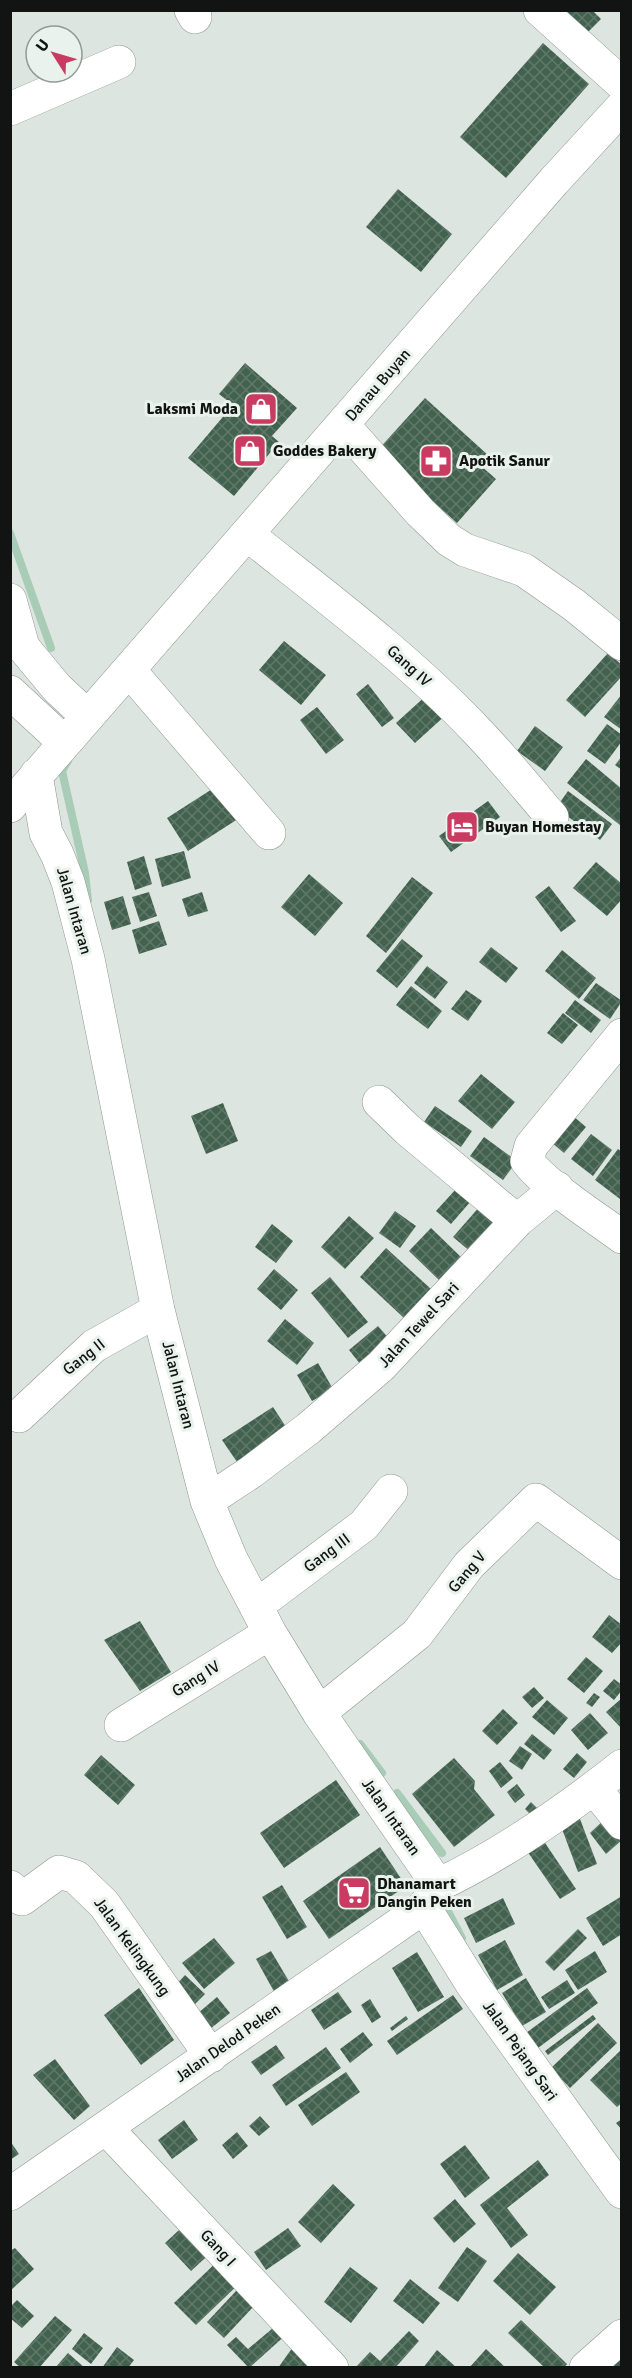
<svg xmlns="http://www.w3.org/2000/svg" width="632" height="2378" font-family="Signika,sans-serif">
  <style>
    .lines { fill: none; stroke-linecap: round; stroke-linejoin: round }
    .stream { stroke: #a9ccb6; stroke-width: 8 }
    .building { fill: url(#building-cross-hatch) }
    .minor-casing { stroke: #8f9792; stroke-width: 34 }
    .minor { stroke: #fff; stroke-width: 33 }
    .labels { text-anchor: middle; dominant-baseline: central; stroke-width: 6; stroke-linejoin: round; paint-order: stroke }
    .street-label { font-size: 16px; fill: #111412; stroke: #e9f2ec }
    .poi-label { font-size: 16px; font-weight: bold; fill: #111412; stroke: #e9f2ec; text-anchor: start }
  </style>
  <defs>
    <pattern id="building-cross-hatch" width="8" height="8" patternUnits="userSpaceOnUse" patternTransform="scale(1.5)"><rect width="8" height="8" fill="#42624f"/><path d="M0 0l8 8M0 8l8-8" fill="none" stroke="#607869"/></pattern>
  </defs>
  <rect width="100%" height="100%" fill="#dce5df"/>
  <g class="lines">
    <path class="stream" d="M10 533 51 648
      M68 761 62 771 85 873 88 900
      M360 1744 382 1773
      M397 1793 442 1853
      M440 1896 462 1938"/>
  </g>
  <path class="building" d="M554 10H592L601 19 582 38Z
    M543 43 589 84 506 178 460 137Z
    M398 189 452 234 421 272 366 227Z
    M245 363 297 408 272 436 279 442 234 496 188 458 233 405 219 394Z
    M425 398 489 456 480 465 496 479 457 523 377 451Z
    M284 641 326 675 301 705 259 670Z
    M608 653 622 665V676L585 717 566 700Z
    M368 684 394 718 382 727 356 694Z
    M429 693 448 713 415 743 396 723Z
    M622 694V730L604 717Z
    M317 707 344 740 326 754 300 720Z
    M607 724 622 735V741L605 764 587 751Z
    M535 726 563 747 545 771 517 751Z
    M622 756V770L615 765Z
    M586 759 622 789V823L620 825 567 783Z
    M220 784 241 817 188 851 167 818Z
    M568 791 612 824 600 840 556 808Z
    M488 801 500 817 451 852 439 836Z
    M184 851 191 878 162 887 155 859Z
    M144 856 152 884 135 890 127 862Z
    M596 862 622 884V899L607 916 573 888Z
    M309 874 343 903 315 936 281 907Z
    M412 877 433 893 386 953 366 936Z
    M549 886 576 921 561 932 535 897Z
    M149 892 157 916 140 922 132 897Z
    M202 892 208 911 188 917 182 899Z
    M123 896 131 924 112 930 104 902Z
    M159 921 167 945 139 954 132 930Z
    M402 939 423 956 397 988 376 971Z
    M491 947 518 968 506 983 479 962Z
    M562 950 596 978 579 999 545 971Z
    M427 966 448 982 435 999 414 983Z
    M596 983 622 1001 610 1019 583 1000Z
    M411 986 442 1011 428 1029 396 1005Z
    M466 990 482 1001 468 1021 451 1009Z
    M575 1000 601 1020 591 1033 565 1013Z
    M563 1013 578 1025 562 1044 547 1033Z
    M481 1074 515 1102 492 1129 458 1101Z
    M223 1103 238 1141 206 1154 191 1116Z
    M435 1106 472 1131 461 1147 424 1122Z
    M566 1110 586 1127 564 1153 544 1136Z
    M591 1134 612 1150 593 1176 571 1159Z
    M484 1137 517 1161 503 1180 470 1156Z
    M618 1149 622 1152 620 1199 595 1180Z
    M456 1189 471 1201 451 1224 436 1211Z
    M481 1205 499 1220 471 1252 453 1237Z
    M395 1211 416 1226 400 1248 379 1233Z
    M349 1216 374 1238 345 1269 321 1247Z
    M272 1224 293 1241 276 1263 255 1247Z
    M431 1228 461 1257 439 1280 409 1251Z
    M386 1248 431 1289 404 1318 360 1277Z
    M274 1269 298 1290 281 1310 257 1289Z
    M330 1277 368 1322 348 1338 311 1293Z
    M285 1319 314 1343 297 1365 267 1341Z
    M378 1326 391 1341 361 1365 349 1350Z
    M318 1363 333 1389 312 1401 297 1375Z
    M273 1407 288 1430 237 1462 222 1440Z
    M609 1615 622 1625V1642L612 1653 592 1637Z
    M140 1621 171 1672 140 1691 104 1640Z
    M586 1657 603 1671 584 1693 567 1679Z
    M614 1679 622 1685V1690L614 1700 603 1691Z
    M534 1687 544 1698 532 1708 522 1697Z
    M594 1693 600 1697 592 1707 586 1703Z
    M622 1698V1729L606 1712Z
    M547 1700 568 1718 554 1735 532 1717Z
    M503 1709 518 1723 497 1745 482 1731Z
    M590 1713 608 1733 588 1750 571 1730Z
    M532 1734 552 1750 544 1760 524 1744Z
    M520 1746 532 1754 522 1770 509 1761Z
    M577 1753 587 1762 574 1778 563 1769Z
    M101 1755 135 1785 118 1805 84 1775Z
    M454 1758 475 1781 474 1789 495 1815 454 1847 412 1794Z
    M500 1762 513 1778 501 1788 489 1771Z
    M336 1780 360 1815 284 1868 260 1833Z
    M517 1784 525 1795 515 1803 507 1792Z
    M531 1802 539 1810 532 1816 525 1809Z
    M577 1811 597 1864 578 1872 558 1818Z
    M607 1817 622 1840 606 1854 590 1833Z
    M541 1837 576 1889 560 1899 525 1848Z
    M380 1847 406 1886 329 1939 303 1901Z
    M282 1885 307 1927 287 1939 262 1897Z
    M622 1896V1934L603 1946 586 1918Z
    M503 1898 515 1924 476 1943 464 1918Z
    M578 1929 587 1938 554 1971 545 1962Z
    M214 1938 235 1963 204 1989 182 1963Z
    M505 1940 523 1975 497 1990 478 1955Z
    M271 1951 293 1988 277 1997 256 1959Z
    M595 1951 607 1972 578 1990 565 1970Z
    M417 1952 444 1997 418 2012 392 1968Z
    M185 1975 205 1994 192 2007 173 1988Z
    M526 1978 546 2012 522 2026 502 1993Z
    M567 1980 575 1993 549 2009 541 1997Z
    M139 1988 174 2040 141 2065 104 2015Z
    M587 1988 598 2003 538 2048 526 2033Z
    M338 1992 352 2012 324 2030 311 2010Z
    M453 1995 463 2009 397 2055 387 2041Z
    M217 1997 230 2013 210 2029 197 2014Z
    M370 1999 381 2017 372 2023 361 2005Z
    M593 2015 596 2019 548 2055 545 2051Z
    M406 2016 408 2019 392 2031 390 2028Z
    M598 2023 617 2043 570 2088 551 2068Z
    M363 2032 373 2045 350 2063 340 2049Z
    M276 2045 285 2058 261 2075 251 2062Z
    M326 2047 341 2068 286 2106 272 2085Z
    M622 2049V2103L617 2107 590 2080Z
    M55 2059 90 2106 74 2120 33 2075Z
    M346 2072 360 2092 312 2126 298 2105Z
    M260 2116 270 2127 259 2136 249 2126Z
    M622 2119V2130L616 2123Z
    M184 2120 198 2140 172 2159 158 2140Z
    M237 2132 248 2146 233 2159 222 2145Z
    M10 2141 19 2154 10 2160Z
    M465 2145 490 2178 465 2198 440 2164Z
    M538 2160 549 2175 507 2208 528 2235 511 2248 480 2205Z
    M333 2184 355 2205 321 2243 298 2222Z
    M455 2199 476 2224 454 2243 433 2218Z
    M191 2219 217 2247 191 2271 165 2243Z
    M288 2228 301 2246 266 2270 254 2252Z
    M467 2247 487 2261 458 2302 438 2288Z
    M15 2248 34 2269 10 2291V2251Z
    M518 2253 556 2287 530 2315 493 2281Z
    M224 2255 245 2278 196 2325 174 2303Z
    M350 2267 378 2288 351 2323 324 2302Z
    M410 2279 440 2303 423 2324 393 2301Z
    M237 2290 254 2306 224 2338 207 2322Z
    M17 2300 34 2316 22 2328 10 2318V2307Z
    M55 2316 72 2330 39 2368H21L14 2362Z
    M521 2320 567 2364 564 2368H545L508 2333Z
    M279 2323 288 2333 249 2368 227 2345 236 2337 248 2349Z
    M409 2331 419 2341 395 2368H355L370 2352 380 2361Z
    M84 2333 103 2348 91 2364 72 2349Z
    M295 2344 313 2357 306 2368H278Z
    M117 2347 134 2360 128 2368H102Z
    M486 2349 506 2368H469Z
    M437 2350 457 2368H423Z
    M622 2352V2368H603Z
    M68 2353 85 2368H55Z"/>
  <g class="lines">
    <defs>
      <path id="minor" d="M191 10 195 17
        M540 10 622 84
        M10 109 119 62
        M343 425 420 512 449 540 465 550 524 570 574 605 622 644
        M248 535C326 597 408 658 477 731 503 758 527 788 552 817
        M10 600 23 647 57 688 87 716
        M129 670 269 833
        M10 692 64 742
        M36 775 46 833 57 854 68 882 88 959 158 1310 207 1501 231 1559 270 1633 319 1713 438 1885
        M10 806 554 181 622 107
        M622 1035 531 1146 527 1161C546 1186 595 1217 622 1237
        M379 1102 408 1130 517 1221
        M19 1416 94 1346 158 1310
        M207 1501 251 1472 309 1428 381 1366 517 1221 557 1188
        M256 1606 364 1525 391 1491
        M319 1713 417 1634 469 1565 536 1500 622 1563
        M121 1725 270 1633
        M594 1788 622 1823
        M438 1885C504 1854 565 1811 622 1766
        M10 1887 22 1899 59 1872 76 1877 104 1904 211 2056
        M424 1907 472 1984 622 2192
        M106 2128 332 2368
        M10 2194 424 1907 438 1885
        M586 2368 622 2336"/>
    </defs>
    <use href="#minor" class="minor-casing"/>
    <use href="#minor" class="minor"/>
  </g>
  <defs>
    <symbol id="shop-square" viewBox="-11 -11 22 22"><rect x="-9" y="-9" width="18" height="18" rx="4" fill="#ca3b61" stroke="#e9f2ec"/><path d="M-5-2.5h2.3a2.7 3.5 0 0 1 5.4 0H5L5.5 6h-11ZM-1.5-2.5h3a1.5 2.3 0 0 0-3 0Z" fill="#fff"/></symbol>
    <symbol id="pharmacy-square" viewBox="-11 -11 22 22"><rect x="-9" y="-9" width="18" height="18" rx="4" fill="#ca3b61" stroke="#e9f2ec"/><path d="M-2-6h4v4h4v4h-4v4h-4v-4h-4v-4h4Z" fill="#fff"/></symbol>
    <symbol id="hotel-square" viewBox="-11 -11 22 22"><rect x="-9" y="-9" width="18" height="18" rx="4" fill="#ca3b61" stroke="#e9f2ec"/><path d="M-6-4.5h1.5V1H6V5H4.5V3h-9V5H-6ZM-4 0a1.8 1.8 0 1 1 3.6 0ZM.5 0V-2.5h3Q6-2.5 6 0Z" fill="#fff"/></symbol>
    <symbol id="supermarket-square" viewBox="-11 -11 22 22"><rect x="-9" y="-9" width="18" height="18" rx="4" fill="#ca3b61" stroke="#e9f2ec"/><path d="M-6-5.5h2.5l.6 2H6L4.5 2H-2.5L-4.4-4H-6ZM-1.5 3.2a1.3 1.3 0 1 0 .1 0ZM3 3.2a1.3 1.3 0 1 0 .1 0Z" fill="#fff"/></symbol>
  </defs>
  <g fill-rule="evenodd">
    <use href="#shop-square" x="242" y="390" width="38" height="38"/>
    <use href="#shop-square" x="231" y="432" width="38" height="38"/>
    <use href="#pharmacy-square" x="417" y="442" width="38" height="38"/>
    <use href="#hotel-square" x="443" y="808" width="38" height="38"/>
    <use href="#supermarket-square" x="335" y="1874" width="38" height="38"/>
  </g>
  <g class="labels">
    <g class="street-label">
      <text transform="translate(378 385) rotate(-49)">Danau Buyan</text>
      <text transform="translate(409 666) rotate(42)">Gang IV</text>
      <text transform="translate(74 911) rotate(74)">Jalan Intaran</text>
      <text transform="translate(419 1325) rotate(-47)">Jalan Tewel Sari</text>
      <text transform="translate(84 1357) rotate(-38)">Gang II</text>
      <text transform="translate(178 1385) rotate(76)">Jalan Intaran</text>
      <text transform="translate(327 1553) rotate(-37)">Gang III</text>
      <text transform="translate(467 1572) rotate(-50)">Gang V</text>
      <text transform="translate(196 1679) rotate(-32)">Gang IV</text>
      <text transform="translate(391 1817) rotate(55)">Jalan Intaran</text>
      <text transform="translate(132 1947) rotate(54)">Jalan Kelingkung</text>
      <text transform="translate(228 2043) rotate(-35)">Jalan Delod Peken</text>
      <text transform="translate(520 2051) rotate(55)">Jalan Pejang Sari</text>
      <text transform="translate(218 2248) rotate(47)">Gang I</text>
    </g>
    <g class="poi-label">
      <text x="238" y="409" text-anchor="end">Laksmi Moda</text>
      <text x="273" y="451">Goddes Bakery</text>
      <text x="459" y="461">Apotik Sanur</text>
      <text x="485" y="827">Buyan Homestay</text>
      <text x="377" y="1884">Dhanamart<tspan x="377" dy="18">Dangin Peken</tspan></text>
    </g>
  </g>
  <rect width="632" height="2378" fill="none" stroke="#111412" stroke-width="24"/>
  <g transform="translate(54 54) rotate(307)"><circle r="28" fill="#e9f2ec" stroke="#939995" stroke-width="1.5"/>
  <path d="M0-4.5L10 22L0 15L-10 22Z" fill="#ca3b61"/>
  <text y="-9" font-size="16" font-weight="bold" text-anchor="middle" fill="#111412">U</text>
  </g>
</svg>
